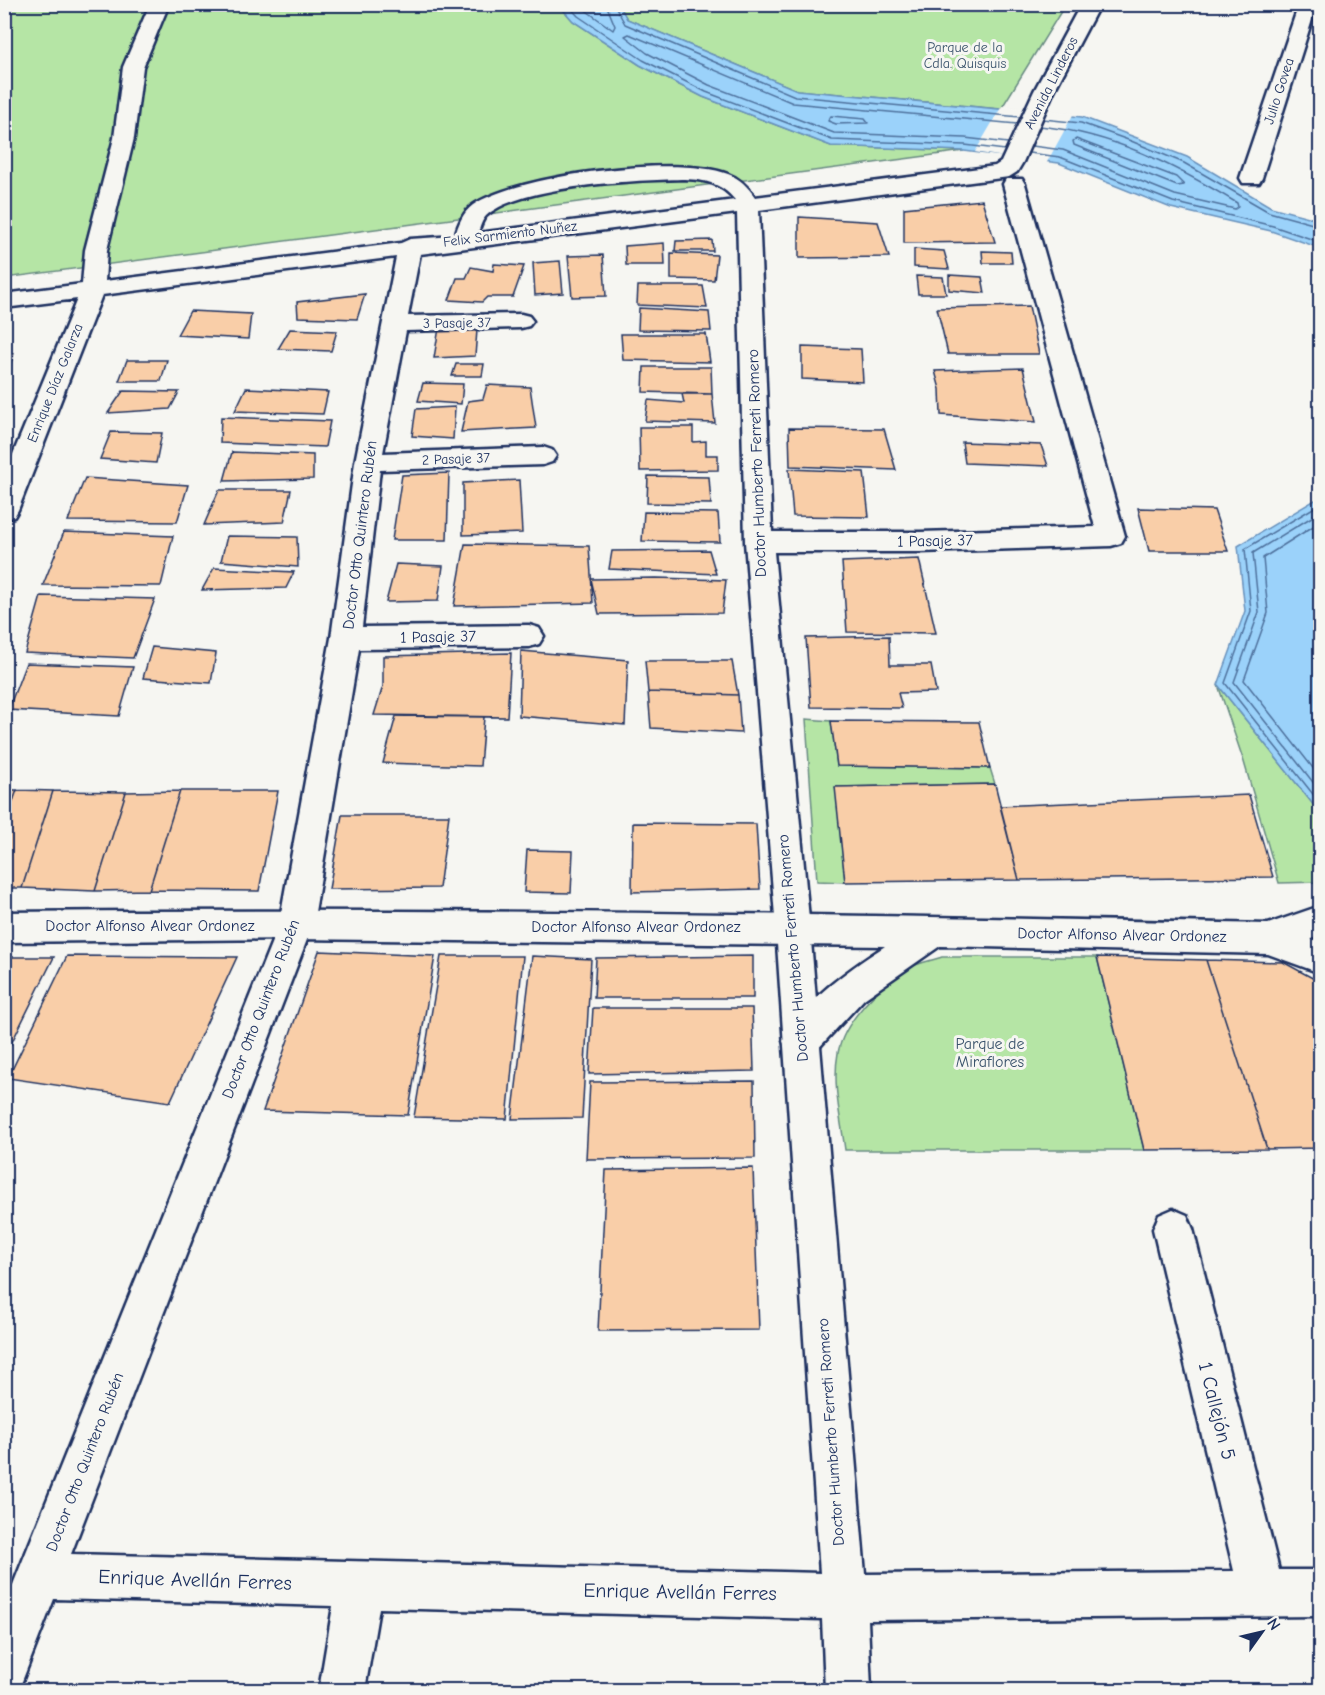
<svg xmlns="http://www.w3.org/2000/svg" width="1325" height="1695" font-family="'Comic Neue',sans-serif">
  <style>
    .green { fill: #b5e5a5; stroke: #688a82; stroke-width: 1.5 }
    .water { fill: #9bd2fa; stroke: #6891bc; stroke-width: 1.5 }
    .pier { fill: #f6f6f2 }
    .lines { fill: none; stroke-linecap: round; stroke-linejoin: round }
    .shore { stroke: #4e709c; stroke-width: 1.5 }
    .building { fill: #f9cea8; stroke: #1b2f5e; stroke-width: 1.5 }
    .minor-casing { stroke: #1b2f5e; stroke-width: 5 }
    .major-casing { stroke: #1b2f5e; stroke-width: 5 }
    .minor { fill: #f6f6f2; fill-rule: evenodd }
    .major { fill: #f6f6f2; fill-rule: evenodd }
    .labels { text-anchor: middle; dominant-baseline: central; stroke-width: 6; stroke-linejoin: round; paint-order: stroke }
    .far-park-label { font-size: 14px; fill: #3a536c; stroke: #f6f6f2 }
    .far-street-label { font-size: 14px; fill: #1b2f5e; stroke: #f6f6f2 }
    .street-label { font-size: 16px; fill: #1b2f5e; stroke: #f6f6f2 }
    .park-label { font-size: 16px; fill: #3a536c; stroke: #f6f6f2 }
    .near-street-label { font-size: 20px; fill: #1b2f5e; stroke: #f6f6f2 }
  </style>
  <rect width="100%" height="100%" fill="#f6f6f2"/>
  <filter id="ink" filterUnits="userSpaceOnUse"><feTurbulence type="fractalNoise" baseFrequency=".0167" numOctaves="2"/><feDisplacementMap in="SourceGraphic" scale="12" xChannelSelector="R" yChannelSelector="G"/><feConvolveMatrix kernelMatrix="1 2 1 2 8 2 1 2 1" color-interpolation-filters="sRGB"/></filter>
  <g filter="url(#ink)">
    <path class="green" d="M4 5H559L573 21 640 65 703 97 831 146 964 151 5 278Z
      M619 5H1065L1001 109 797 90 627 19Z
      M1218 685 1320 813V882L1279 883 1244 762Z
      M806 719 831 721 837 766 990 768 995 784 836 787 845 882 817 881Z
      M942 957H1097L1144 1150H845C841 1119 832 1085 838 1053 844 1021 880 985 907 969 916 963 930 961 942 957Z"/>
    <path class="water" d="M559 5H619L627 19 797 90 1082 117 1187 157 1271 207 1320 220V248L1271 231 1171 208 1059 163 964 151 831 146 703 97 640 65 573 21Z
      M1320 497V813L1218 685 1245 611 1238 546Z"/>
    <path class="pier" d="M1002 106 1074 113 1046 164 975 152Z"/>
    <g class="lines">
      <path class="shore" d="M567 4 578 16 643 60 706 92 832 140 965 145 1005 150
        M577 4 613 30 615 26 606 4
        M614 4 625 24 795 96 1020 117
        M831 116 865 119 868 123 836 124 828 121Z
        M1043 119 1081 123 1131 141 1184 163 1269 212 1320 226
        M1076 139 1176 177 1184 185 1177 186 1074 145 1073 141Z
        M1008 143 965 138 834 133 709 85 647 53 625 36 629 34 793 103 1017 124
        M1032 146 1063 150 1175 195 1235 209 1238 207 1237 203C1174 165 1114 134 1040 126
        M1029 153 1060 157 1173 202 1273 226 1320 242
        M1320 504 1245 549 1251 611 1225 683 1320 803
        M1320 512 1253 553 1259 612 1234 682 1320 791
        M1320 522 1263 558 1268 613 1244 680 1320 777"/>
    </g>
    <path class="building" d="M982 200 995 242 904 243V208Z
      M799 217 878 222 889 257 799 258Z
      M712 240 713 251H675L676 241Z
      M664 243 665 265H626L625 246Z
      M914 249 944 251 949 269 914 267Z
      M982 251 1011 252 1012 263H983Z
      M671 253 717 255 714 280 671 279Z
      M603 255 606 296 572 297 568 256Z
      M560 261 563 293 535 295 533 263Z
      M494 264 524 266 513 297H487L482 302 449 300 457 278H466L471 267 493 271Z
      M949 275 982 277 985 293 949 290Z
      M916 276 943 277 946 294H918Z
      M638 286H703L707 308 637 305Z
      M365 294 357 319 298 317 297 302Z
      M1029 306 1039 354H948L937 308Z
      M639 308 709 312 711 331 638 330Z
      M190 311 251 314 248 339 177 335Z
      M439 328 477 330 475 356 434 358Z
      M290 329 337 331 331 351 278 349Z
      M621 334H706L710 362 623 360Z
      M802 347 861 349 863 382 802 379Z
      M4 353H14L4 384Z
      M127 360H167L161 381H119Z
      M456 364H484L482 376H452Z
      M644 367H711L712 394 643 392Z
      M1023 368 1036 422 941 415 940 389 935 371Z
      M423 383 463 384 461 404 418 401Z
      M487 385 530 387 536 428 461 432 468 401 483 399Z
      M246 388 328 392 323 414 235 411Z
      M123 391 179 392 170 409 108 413Z
      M682 394H712L715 423 645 421 648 400 684 403Z
      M455 407 453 439 412 436 416 409Z
      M221 417 330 421 325 447 220 443Z
      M639 427H693V442L706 441V455H718V470L640 471Z
      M789 428 884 429 896 470 790 466Z
      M111 432 162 433 156 463 100 459Z
      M962 442 1041 445 1048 466 965 463Z
      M232 452 313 455V479L224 481Z
      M789 469 864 472 869 517 793 516Z
      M449 473 447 540H392L402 475Z
      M648 476 709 477 711 504 647 503Z
      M85 478 188 485 177 522 68 521Z
      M519 480 522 533 463 535V483Z
      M219 490H291L284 522 204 525Z
      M1138 508 1214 510 1228 551H1149Z
      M644 512 718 513 720 542 642 541Z
      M64 532 173 536 161 586 43 585Z
      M227 536 297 537 298 567 221 561Z
      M465 544 589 546 593 603 454 606Z
      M709 550 716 574 609 569 612 551Z
      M919 559 936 633 847 632 842 562Z
      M396 564 443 566 438 601 386 602Z
      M214 568 294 572 286 588 202 590Z
      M656 578 726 580 722 613 599 614 591 579Z
      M41 596 155 599 133 658 25 653Z
      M889 636 890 665H931L936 692 898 693 902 708 811 707 806 638Z
      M152 647 216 653 211 683 143 678Z
      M521 651 628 660 625 725 519 716Z
      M511 653 507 717 374 715 383 686V656Z
      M645 661H732L738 695 648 692Z
      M26 663 133 667 119 716 8 710Z
      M648 692 738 695 741 733 651 728Z
      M396 716 484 717 480 766 383 763Z
      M831 721 979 722 990 768 837 766Z
      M995 784 1019 880 845 882 835 787Z
      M4 790H17L4 827Z
      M17 790 53 791 22 888H4V827Z
      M53 791 126 792 95 891 22 888Z
      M180 791H278L259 891 149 890Z
      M180 791 149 890 95 891 126 792Z
      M1249 795 1273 877 1019 880 1000 806Z
      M342 815H449L439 888 329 889Z
      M633 823 756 824 760 889 632 892Z
      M527 850 573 851 571 893 524 892Z
      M319 951 435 956 408 1115 263 1111Z
      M67 956 237 957 170 1102 8 1078Z
      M441 956H523L507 1119 414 1117Z
      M532 956 591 959 582 1118 512 1119Z
      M753 956V998H594L596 958Z
      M4 957H54L4 1058Z
      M1097 957 1206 960 1267 1149 1144 1150Z
      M1206 960 1283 962 1320 982V1148L1267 1149Z
      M593 1008H752L754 1071 589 1074Z
      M754 1081 755 1158 586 1159 590 1082Z
      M753 1168 759 1330 598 1331 606 1170Z"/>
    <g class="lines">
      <defs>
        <path id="minor" d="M150 4H169L143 67 134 138 107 250 105 281 401 243 410 239 455 236C458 225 463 212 473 205 517 175 679 154 728 174 740 178 748 187 755 197L995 166 1001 162 1034 91 1081 4H1100L1054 91 1023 162 1017 172 1009 177 759 210 772 532H920L1095 527 1003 184 1006 179H1022L1025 184 1125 536 1121 543 1111 546 920 552H774L810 929 865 1574 1234 1571 1153 1229 1159 1215 1173 1209 1187 1215 1193 1229 1279 1570H1320V1616L868 1620 871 1690H825L822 1619 379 1608 365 1690H319L333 1606 54 1599 21 1684 4 1690V1607L279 924 331 638 355 462 396 257 102 295 18 510 14 517 4 519V476L77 299 4 308V294L82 284 85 250 114 138 123 67ZM685 179C706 180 721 183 735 200L478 233C480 227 482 220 486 216 520 185 639 180 685 179ZM737 213 745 542 776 929 820 1573 71 1554 313 924 359 649 529 647 539 644 544 636 539 628 529 625 362 627 380 470 543 465 552 462 556 456 552 450 543 447 383 453 406 331 521 328 529 326 533 321 529 316 521 314 408 316 420 254Z
          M1299 4H1317L1262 178 1259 183H1243L1240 178Z"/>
        <path id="major" d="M1320 906V936L1311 939 1320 943V973L1268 954 940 946 864 999 814 1053 801 1058 788 1053 783 1041C800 1003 851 968 885 946L296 939 4 942V912C426 908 847 914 1268 924Z"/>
      </defs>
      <use href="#minor" class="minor-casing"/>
      <use href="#major" class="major-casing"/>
      <use href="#minor" class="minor"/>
      <use href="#major" class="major"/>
    </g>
  </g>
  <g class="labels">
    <g class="far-park-label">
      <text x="965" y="47">Parque de la<tspan x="965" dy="16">Cdla. Quisquis</tspan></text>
    </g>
    <g class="far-street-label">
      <text transform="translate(1051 83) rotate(-63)">Avenida Linderos</text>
      <text transform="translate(1279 91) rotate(-72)">Julio Govea</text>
      <text transform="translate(510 234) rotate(-7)">Felix Sarmiento Nuñez</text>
      <text transform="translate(457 323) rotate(-1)">3 Pasaje 37</text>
      <text transform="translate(55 383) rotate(-68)">Enrique Díaz Galarza</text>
      <text transform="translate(456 459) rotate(-2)">2 Pasaje 37</text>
    </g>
    <g class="street-label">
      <text transform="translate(757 463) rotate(-92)">Doctor Humberto Ferreti Romero</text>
      <text transform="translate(360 535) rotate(-83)">Doctor Otto Quintero Rubén</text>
      <text transform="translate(935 541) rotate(-1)">1 Pasaje 37</text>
      <text transform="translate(438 637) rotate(-1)">1 Pasaje 37</text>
      <text x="150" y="926">Doctor Alfonso Alvear Ordonez</text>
      <text x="636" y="927">Doctor Alfonso Alvear Ordonez</text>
      <text transform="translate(1122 935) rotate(1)">Doctor Alfonso Alvear Ordonez</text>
      <text transform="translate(793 948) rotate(-95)">Doctor Humberto Ferreti Romero</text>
      <text transform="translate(261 1009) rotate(-69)">Doctor Otto Quintero Rubén</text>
      <text transform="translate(831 1432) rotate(-94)">Doctor Humberto Ferreti Romero</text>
      <text transform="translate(85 1462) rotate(-69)">Doctor Otto Quintero Rubén</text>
    </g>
    <g class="park-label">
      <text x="990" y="1044">Parque de<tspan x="990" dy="18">Miraflores</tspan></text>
    </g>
    <g class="near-street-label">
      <text transform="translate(1217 1411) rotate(76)">1 Callejón 5</text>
      <text transform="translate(195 1580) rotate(2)">Enrique Avellán Ferres</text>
      <text transform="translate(680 1592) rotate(1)">Enrique Avellán Ferres</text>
    </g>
  </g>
  <rect width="1325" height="1695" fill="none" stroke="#f6f6f2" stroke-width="24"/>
  <rect x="12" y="12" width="1301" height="1671" fill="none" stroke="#1b2f5e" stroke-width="2" filter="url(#ink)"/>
  <g transform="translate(1262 1632) rotate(56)" stroke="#f6f6f2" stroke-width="4.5" paint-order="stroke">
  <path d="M0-4.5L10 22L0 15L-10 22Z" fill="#1b2f5e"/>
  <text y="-9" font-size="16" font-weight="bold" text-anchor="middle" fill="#1b2f5e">N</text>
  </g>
</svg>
